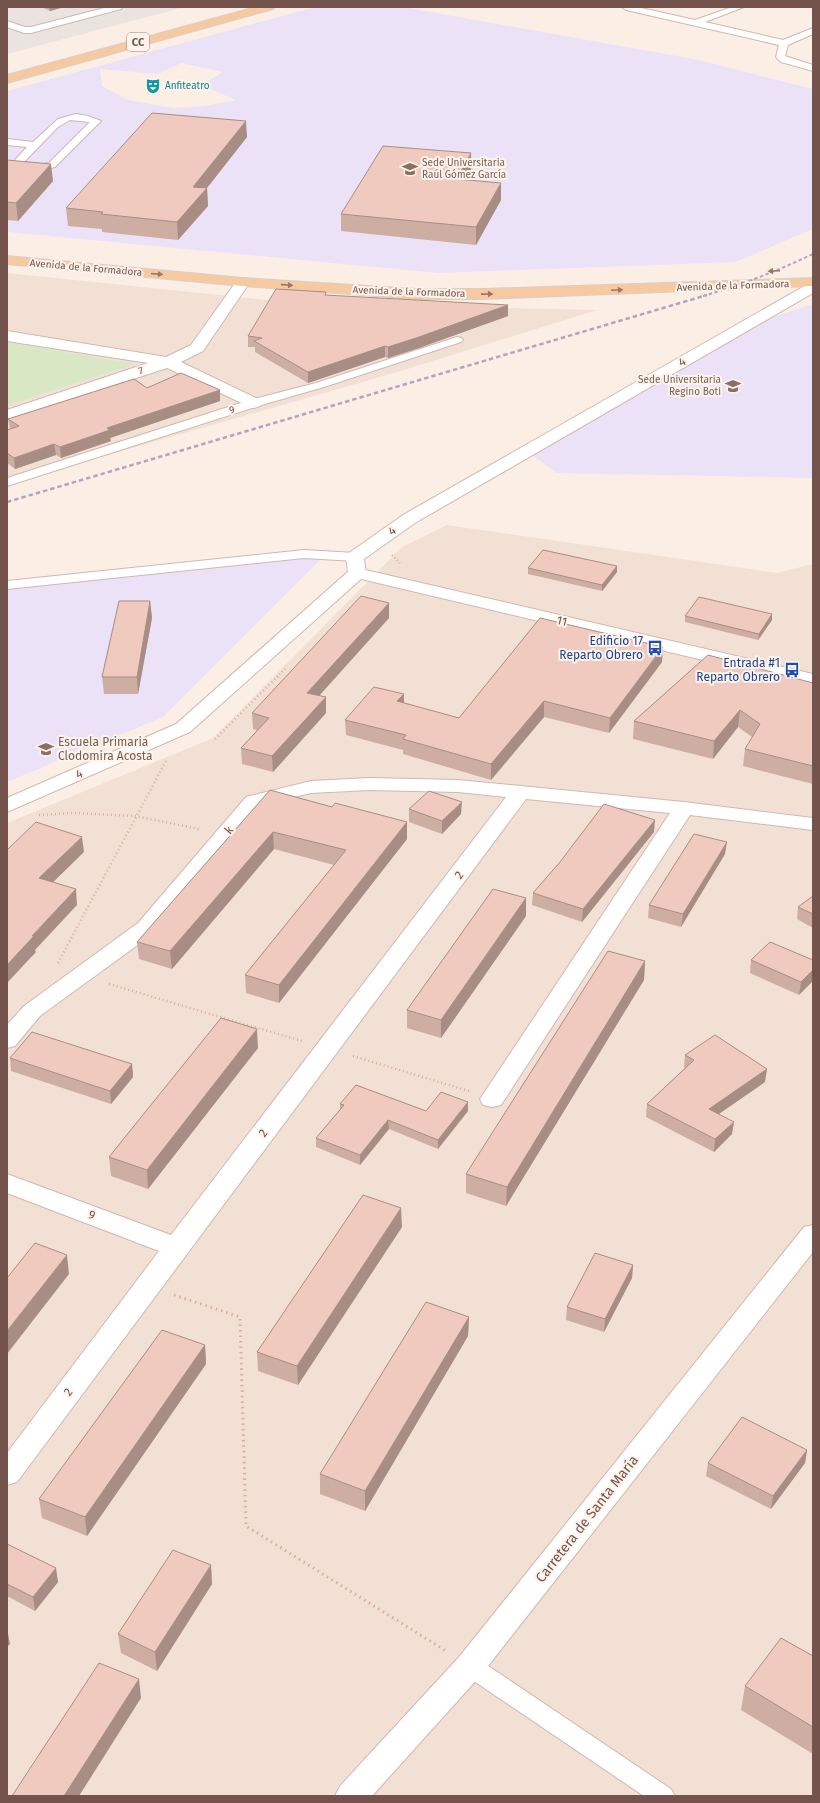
<svg xmlns="http://www.w3.org/2000/svg" width="820" height="1803" font-family="'Fira Sans',sans-serif">
  <style>
    .residential { fill: #f3e0d4 }
    .industrial { fill: #ebe3df }
    .education { fill: #ece2f8; fill-rule: evenodd }
    .green { fill: #d9e8c4 }
    .lines { fill: none; stroke-linecap: round; stroke-linejoin: round }
    .lane-casing { stroke: #cfb8af; stroke-width: 2 }
    .street-casing { stroke: #cfb8af; stroke-width: 2 }
    .secondary-casing { stroke: #d1b7ac; stroke-width: 2 }
    .primary-casing { stroke: #d8cfcd; stroke-width: 2 }
    .path-far2 { stroke: #d5ada1; stroke-width: 2; stroke-dasharray: 1 2.5; stroke-linecap: butt }
    .path-far1 { stroke: #d5ada1; stroke-width: 2.5; stroke-dasharray: 1 3; stroke-linecap: butt }
    .path { stroke: #d5ada1; stroke-width: 3; stroke-dasharray: 1.5 4; stroke-linecap: butt }
    .lane { fill: #fff; fill-rule: evenodd }
    .street { fill: #fff; fill-rule: evenodd }
    .secondary { fill: #fff; fill-rule: evenodd }
    .primary { fill: #f7c9a1; fill-rule: evenodd }
    .rail-far1 { stroke: #b0a4c5; stroke-width: 2; stroke-dasharray: 3.5 2.5; stroke-linecap: butt }
    .rail { stroke: #b0a4c5; stroke-width: 2.5; stroke-dasharray: 4.5 3; stroke-linecap: butt }
    .wall { fill: #ceaea3 }
    .shaded-wall { fill: #a88d85 }
    .building { fill: #f0cabe; stroke: #a88d85 }
    .oneway { fill: #9b7665 }
    .labels { text-anchor: middle; dominant-baseline: central; stroke-width: 4; stroke-linejoin: round; paint-order: stroke }
    .far-culture-label { font-size: 10px; fill: #0d838f; stroke: #fef4ec; text-anchor: start }
    .far-education-label { font-size: 10px; fill: #785e54; stroke: #fef4ec; text-anchor: start }
    .far-street-label { font-size: 10px; fill: #73534b; stroke: #fef4ec }
    .shield { fill: #fef4ec; stroke: #9d837b; stroke-width: 1 }
    .shield-label { font-size: 11px; font-weight: bold; fill: #73534b }
    .street-label { font-size: 12px; fill: #73534b; stroke: #fef4ec }
    .transit-label { font-size: 12px; fill: #164399; stroke: #fef4ec; text-anchor: end }
    .education-label { font-size: 12px; fill: #785e54; stroke: #fef4ec; text-anchor: start }
    .near-street-label { font-size: 14px; fill: #73534b; stroke: #fef4ec }
  </style>
  <rect width="100%" height="100%" fill="#fbefe5"/>
  <path class="residential" d="M7 273 298 303 597 310 401 371 7 484Z
    M447 525 777 573 813 564V1796H7V823L213 738 402 547Z"/>
  <path class="industrial" d="M7 7H185L7 54Z"/>
  <path class="education" d="M315 7H403L699 60 813 89V229L736 262 438 273 7 232V91ZM181 63 223 72 201 85 236 100 204 106 173 108 128 100 102 86 100 69 158 74Z
    M813 304V478L557 473 532 455 776 316Z
    M331 549 163 717 7 782V585Z"/>
  <path class="green" d="M7 342 135 364 7 405Z"/>
  <g class="lines">
    <defs>
      <path id="lane" d="M108 7H122L121 9 31 33H24L7 27V21L25 27H31Z
        M622 7H637L695 20 732 7H744L705 22 783 40 813 28V34L788 45 785 56 813 65V71L781 62 776 57 779 45 626 10Z
        M76 114 88 116 101 121 55 167 33 172 14 165 12 163 14 161 27 147 7 145V139L33 142 58 119ZM70 120 90 122 49 163 34 166 24 162 58 127Z
        M457 337 461 338 463 340 461 342 324 387 258 406 7 486V478L250 400 316 383Z
        M304 550 355 553 362 557 355 561 304 558 7 589V581Z
        M470 1656 478 1659 671 1789 675 1796H644L462 1673 459 1666 462 1659Z"/>
      <path id="street" d="M243 278 248 279 250 282 203 351 181 362 260 400 262 403 260 406 254 408 248 406 167 368 7 420V410L148 363 7 341V331L166 357 191 345 238 279Z
        M813 283V293L415 523 364 559 366 573 363 577 357 578 351 577 348 573 346 557 349 553 403 515 808 284Z
        M369 778 458 780 684 802 813 818V830L690 815 501 1105 492 1107 483 1105 480 1099 670 813 526 799 17 1482 7 1485V1453L159 1251 7 1193V1174L171 1235 506 797 458 792 369 790 311 793 260 805 154 933 40 1016 15 1046 7 1048V1025L24 1006 138 923 246 797 311 781Z"/>
      <path id="secondary" d="M357 568 813 674V686L361 579 190 732 7 812V798L176 724 351 569Z
        M813 1225V1252L481 1675 372 1796H335L340 1786 459 1657 804 1227Z"/>
      <path id="primary" d="M256 7H275L273 9 7 83V75Z
        M7 256 243 278 416 289H482L813 278V286L482 299H416L243 286 7 264Z"/>
    </defs>
    <use href="#lane" class="lane-casing"/>
    <use href="#street" class="street-casing"/>
    <use href="#secondary" class="secondary-casing"/>
    <use href="#primary" class="primary-casing"/>
    <path class="path-far2" d="M392 555 400 563
      M277 677 287 667"/>
    <path class="path-far1" d="M215 739 278 676
      M39 815 73 813 135 816 199 829
      M58 963 167 759
      M109 984 302 1041
      M353 1056 469 1091"/>
    <path class="path" d="M174 1295 240 1317 246 1526 446 1651"/>
    <use href="#lane" class="lane"/>
    <use href="#street" class="street"/>
    <use href="#secondary" class="secondary"/>
    <use href="#primary" class="primary"/>
    <path class="rail-far1" d="M703 296C741 285 777 271 813 254"/>
    <path class="rail" d="M7 502 707 295"/>
  </g>
  <path class="wall" d="M41 7H64L50 11Z
    M247 137 207 188 208 206 178 240 102 232V229L68 226 66 208Z
    M7 160 53 181 18 221 7 220Z
    M471 170 466 180 501 200 476 245 341 231V214Z
    M326 292V295L508 316 419 348 388 358 385 357 308 383 255 352V347H248V336Z
    M147 388 220 401 110 438 111 441 61 458 56 455 15 469 7 463V430L10 429 8 419Z
    M617 566V572L602 591 528 574V568Z
    M150 601 152 618 138 694H104L102 677Z
    M772 614V620L758 640 685 622V616Z
    M389 618 319 696 326 697V713L273 772 242 764 241 748 257 730 253 729 252 713Z
    M662 662 609 733 544 717 491 780 403 754V750L346 735 345 720 404 694V703L459 718Z
    M813 683V784L743 766 745 749 752 737 738 727 713 759 633 739 634 721Z
    M270 790 332 807 407 822V839L279 1003 246 993 245 975 334 865 274 849 172 969 139 959 137 942Z
    M409 809 461 814 442 834 409 822Z
    M654 832 582 922 532 905 533 893Z
    M725 854 681 927 648 918 649 905Z
    M813 896V928L797 919 798 907Z
    M526 898V916L441 1038 407 1028V1010Z
    M751 960H813L799 995 750 973Z
    M645 961 644 980 506 1206 466 1193V1174Z
    M258 1048 148 1189 111 1176 109 1157Z
    M685 1055 765 1082 719 1114 732 1134 714 1152 646 1117 647 1104 685 1068 684 1067Z
    M10 1058 132 1064 133 1077 111 1104 11 1071Z
    M340 1104 426 1111H468L438 1149 389 1129 360 1165 316 1147V1138L340 1110Z
    M402 1227 298 1385 258 1371 257 1352Z
    M633 1265 632 1278 604 1332 566 1320 567 1307Z
    M469 1317 468 1336 365 1511 320 1494V1474Z
    M205 1345 206 1364 87 1536 42 1518 39 1499Z
    M807 1450 805 1463 771 1509 706 1476 708 1463Z
    M7 1544 58 1582 35 1611 7 1596Z
    M211 1565 212 1584 157 1671 121 1653 118 1634Z
    M813 1656V1754L741 1710 745 1686Z"/>
  <path class="shaded-wall" d="M49 7H64L50 11Z
    M246 121 247 137 203 193 207 188 208 206 178 240 177 222 193 187Z
    M471 153V170L457 196V179Z
    M51 164 53 181 18 221 16 203Z
    M501 183V200L476 245V227Z
    M508 305V316L419 348 388 358V347Z
    M385 346V357L308 383V372Z
    M220 390V401L110 438 111 441 61 458 60 447 107 428Z
    M54 444 56 455 15 469 14 458Z
    M617 566V572L602 591V585Z
    M150 601 152 618 138 694 137 677Z
    M389 603V618L308 708 307 693Z
    M772 614V620L758 640 759 634Z
    M663 647 662 662 609 733 610 718Z
    M404 694V709L397 701Z
    M326 697V713L273 772 272 756Z
    M544 701V717L491 780V764Z
    M740 710 738 727 713 759 714 741Z
    M462 802 461 814 442 834V821Z
    M655 820 654 832 582 922 583 909Z
    M407 822V839L279 1003V985Z
    M273 832 274 849 172 969 170 951Z
    M82 837 84 852 41 894 39 878Z
    M727 842 725 854 681 927 683 914Z
    M76 889 77 905 35 950 36 952 7 983V965L32 936Z
    M526 898V916L441 1038V1020Z
    M645 961 644 980 506 1206 507 1187Z
    M813 970V981L799 995 801 982Z
    M257 1029 258 1048 148 1189 147 1170Z
    M132 1064 133 1077 111 1104 110 1091Z
    M767 1069 765 1082 707 1122 709 1109Z
    M468 1102V1111L438 1149V1140Z
    M388 1120 389 1129 360 1165V1155Z
    M734 1122 732 1134 714 1152 715 1139Z
    M401 1208 402 1227 298 1385 297 1366Z
    M67 1255 69 1274 7 1354V1331Z
    M633 1265 632 1278 604 1332 605 1319Z
    M469 1317 468 1336 365 1511V1491Z
    M205 1345 206 1364 87 1536 85 1517Z
    M807 1450 805 1463 771 1509 773 1496Z
    M211 1565 212 1584 157 1671 155 1652Z
    M56 1568 58 1582 35 1611 33 1597Z
    M7 1628 10 1644 7 1647Z
    M139 1679 141 1698 79 1796H64Z"/>
  <path class="building" d="M152 113 246 121 193 187 207 188 177 222 101 214 103 212 66 208Z
    M383 146 471 153 457 179 501 183 476 227 341 214Z
    M7 160 51 164 16 203 7 202Z
    M276 289 326 292 325 295 508 305 419 337 388 347 385 346 308 372 254 341 262 338 248 336Z
    M181 373 220 390 107 428 110 430 60 447 54 444 14 458 7 453V430L19 426 8 419 134 379 147 388Z
    M543 550 617 566 602 585 528 568Z
    M361 596 389 603 307 693 326 697 272 756 241 748 269 718 252 713Z
    M699 597 772 614 759 634 685 616Z
    M119 601H150L137 677H102Z
    M540 618 663 647 610 718 544 701 491 764 403 739 406 735 345 720 374 687 404 694 397 701 459 718Z
    M708 655 813 683V766L745 749 760 724 740 710 714 741 634 721Z
    M270 790 332 807 335 803 407 822 279 985 245 975 346 850 273 832 170 951 137 942Z
    M429 791 462 802 442 821 409 809Z
    M604 804 655 820 583 909 533 893 560 862Z
    M36 822 82 837 39 878 76 889 32 936H34L7 965V850Z
    M694 834 727 842 683 914 649 905Z
    M493 889 526 898 441 1020 407 1010Z
    M813 896V914L798 907Z
    M770 942 813 960V970L801 982 751 960Z
    M608 951 645 961 507 1187 466 1174Z
    M221 1018 257 1029 147 1170 109 1157Z
    M32 1032 132 1064 110 1091 10 1058Z
    M715 1035 767 1069 709 1109 734 1122 715 1139 647 1104 694 1060 685 1055Z
    M356 1085 426 1111 441 1092 468 1102 438 1140 388 1120 360 1155 316 1138 344 1105 340 1104Z
    M363 1195 401 1208 297 1366 257 1352Z
    M35 1243 67 1255 7 1331V1278Z
    M595 1253 633 1265 605 1319 567 1307Z
    M426 1302 469 1317 365 1491 320 1474Z
    M162 1330 205 1345 85 1517 39 1499Z
    M742 1417 807 1450 773 1496 708 1463Z
    M7 1544 56 1568 33 1597 7 1584Z
    M173 1550 211 1565 155 1652 118 1634Z
    M781 1638 813 1656V1727L745 1686Z
    M99 1663 139 1679 64 1796H12Z"/>
  <defs><path id="oneway-solid" d="M-6-.8H1V-3.2L6.5 0L1 3.2V.8H-6Z"/></defs>
  <g class="oneway">
    <use href="#oneway-solid" transform="translate(774 271) rotate(178)"/>
    <use href="#oneway-solid" transform="translate(157 274) rotate(5)"/>
    <use href="#oneway-solid" transform="translate(287 285) rotate(4)"/>
    <use href="#oneway-solid" transform="translate(617 290) rotate(-2)"/>
    <use href="#oneway-solid" transform="translate(487 294) rotate(-1)"/>
  </g>
  <defs>
    <symbol id="theatre-bare" viewBox="-9 -9 18 18"><path d="M-5-5.5Q0-4 5-5.5V0Q5 5 0 6Q-5 5-5 0ZM-3.3-2.5H-1v1.5H-3.3ZM1-2.5H3.3v1.5H1ZM-2.8 1Q0 5.5 2.8 1Z" fill="#0f9aa8" stroke="#fef4ec" stroke-width="2.5" paint-order="stroke"/></symbol>
    <symbol id="university-bare" viewBox="-9 -9 18 18"><path d="M0-5L7-2L0 1L-7-2ZM-4 1L0 2.5L4 1V4Q0 6-4 4Z" fill="#8d6e63" stroke="#fef4ec" stroke-width="2.5" paint-order="stroke"/></symbol>
    <symbol id="bus-bare" viewBox="-9 -9 18 18"><path d="M-5-6H5V4H4V6H2V4H-2V6H-4V4H-5ZM-3.5-4V0h7V-4ZM-3.5 1.2v1.5H-2V1.2ZM2 1.2v1.5H3.5V1.2Z" fill="#1a4fb4" stroke="#fef4ec" stroke-width="2.5" paint-order="stroke"/></symbol>
    <symbol id="school-bare" viewBox="-9 -9 18 18"><path d="M0-5L7-2L0 1L-7-2ZM-4 1L0 2.5L4 1V4Q0 6-4 4Z" fill="#8d6e63" stroke="#fef4ec" stroke-width="2.5" paint-order="stroke"/></symbol>
  </defs>
  <g fill-rule="evenodd">
    <use href="#theatre-bare" x="142" y="75" width="22" height="22"/>
    <use href="#university-bare" x="399" y="158" width="22" height="22"/>
    <use href="#university-bare" x="722" y="375" width="22" height="22"/>
    <use href="#bus-bare" x="644" y="637" width="22" height="22"/>
    <use href="#bus-bare" x="781" y="659" width="22" height="22"/>
    <use href="#school-bare" x="35" y="738" width="22" height="22"/>
  </g>
  <g class="labels">
    <g class="far-culture-label">
      <text x="165" y="86">Anfiteatro</text>
    </g>
    <g class="far-education-label">
      <text x="422" y="163">Sede Universitaria<tspan x="422" dy="12">Raúl Gómez García</tspan></text>
      <text x="721" y="380" text-anchor="end">Sede Universitaria<tspan x="721" dy="12">Regino Boti</tspan></text>
    </g>
    <g class="far-street-label">
      <text transform="translate(86 268) rotate(5)">Avenida de la Formadora</text>
      <text transform="translate(733 286) rotate(-2)">Avenida de la Formadora</text>
      <text transform="translate(409 292) rotate(2)">Avenida de la Formadora</text>
      <text transform="translate(141 371) rotate(-18)">7</text>
      <text transform="translate(232 410) rotate(-18)">9</text>
    </g>
    <rect class="shield" x="127" y="33" width="22" height="18" rx="3"/>
    <g class="shield-label">
      <text x="138" y="42">CC</text>
    </g>
    <g class="street-label">
      <text transform="translate(682 362) rotate(-30)">4</text>
      <text transform="translate(392 531) rotate(-35)">4</text>
      <text transform="translate(562 621) rotate(13)">11</text>
      <text transform="translate(79 774) rotate(-24)">4</text>
      <text transform="translate(229 830) rotate(-50)">k</text>
      <text transform="translate(459 875) rotate(-53)">2</text>
      <text transform="translate(263 1133) rotate(-53)">2</text>
      <text transform="translate(92 1215) rotate(21)">9</text>
      <text transform="translate(68 1392) rotate(-53)">2</text>
    </g>
    <g class="transit-label">
      <text x="643" y="641">Edificio 17<tspan x="643" dy="14">Reparto Obrero</tspan></text>
      <text x="780" y="663">Entrada #1<tspan x="780" dy="14">Reparto Obrero</tspan></text>
    </g>
    <g class="education-label">
      <text x="58" y="742">Escuela Primaria<tspan x="58" dy="14">Clodomira Acosta</tspan></text>
    </g>
    <g class="near-street-label">
      <text transform="translate(587 1519) rotate(-52)">Carretera de Santa María</text>
    </g>
  </g>
  <rect width="820" height="1803" fill="none" stroke="#73534b" stroke-width="16"/>
</svg>
